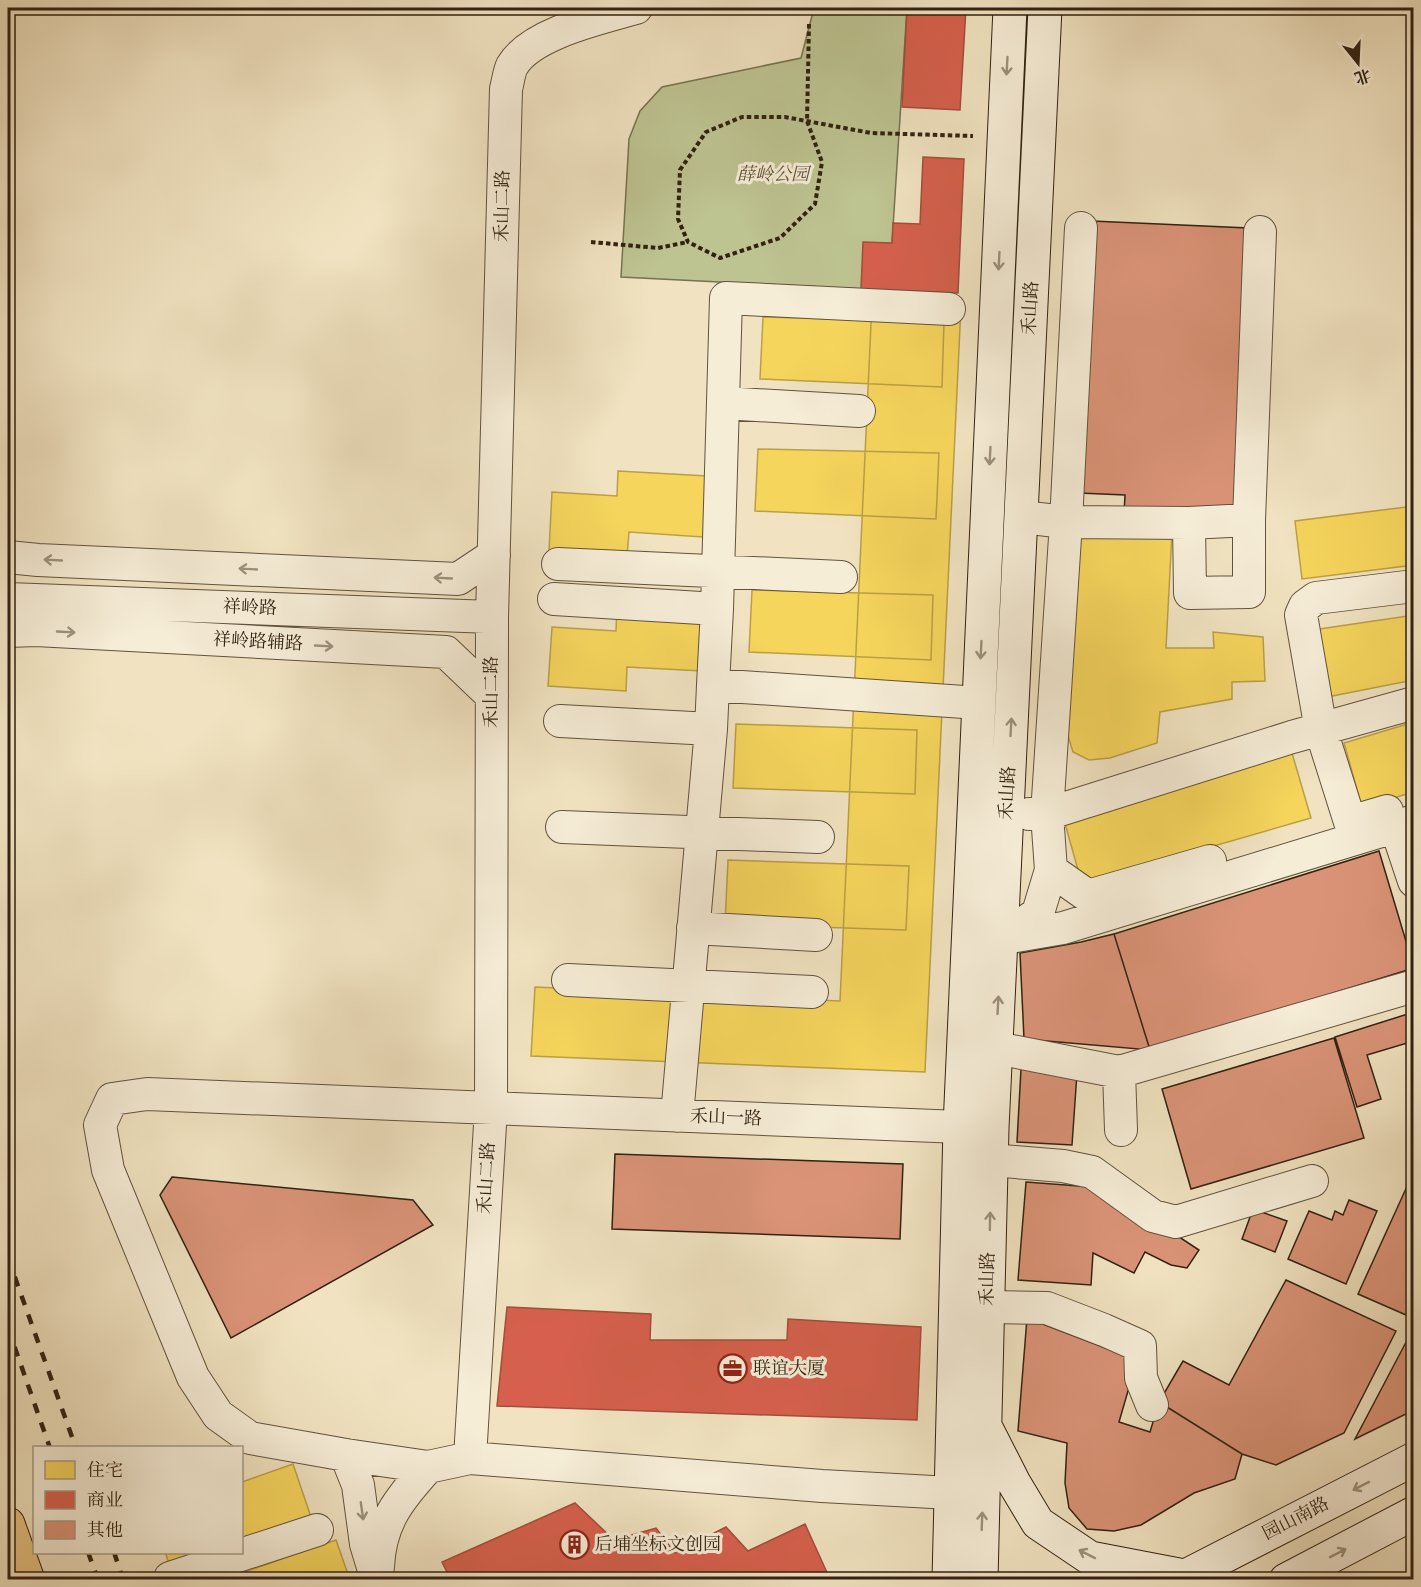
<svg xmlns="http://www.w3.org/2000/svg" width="1421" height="1587" font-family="'Old Standard TT','Noto Serif SC',serif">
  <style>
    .green { fill: #bdc391; stroke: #777252; stroke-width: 1.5 }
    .homes { fill: #f6d55c; stroke: #bb9f46; stroke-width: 1.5 }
    .shops { fill: #d6604d; stroke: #a44d3b; stroke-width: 1.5 }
    .building { fill: #da9377; stroke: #312112; stroke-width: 1.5 }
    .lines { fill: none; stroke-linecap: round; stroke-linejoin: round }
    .street-casing { stroke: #61523e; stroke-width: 34 }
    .secondary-casing { stroke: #312112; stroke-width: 35 }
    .highway-casing { stroke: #312112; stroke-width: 35 }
    .path { stroke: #312112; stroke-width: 4; stroke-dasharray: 4.5 3; stroke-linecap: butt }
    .street { stroke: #f6edd7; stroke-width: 32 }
    .secondary { stroke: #f6edd7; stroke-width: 33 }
    .highway { stroke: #e8c280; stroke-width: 33 }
    .rail { stroke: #312112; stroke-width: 4.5; stroke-dasharray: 10 10; stroke-linecap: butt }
    .oneway { stroke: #9d917e }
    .labels { text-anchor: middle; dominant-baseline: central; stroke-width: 6; stroke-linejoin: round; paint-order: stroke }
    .park-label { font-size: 18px; font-style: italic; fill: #5b5238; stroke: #f6edd7 }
    .street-label { font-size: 18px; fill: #312112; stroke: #f6edd7 }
    .poi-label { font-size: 18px; fill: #312112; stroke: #f6edd7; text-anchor: start }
  </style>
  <rect width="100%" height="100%" fill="#f1e3c1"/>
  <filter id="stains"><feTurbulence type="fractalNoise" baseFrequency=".00333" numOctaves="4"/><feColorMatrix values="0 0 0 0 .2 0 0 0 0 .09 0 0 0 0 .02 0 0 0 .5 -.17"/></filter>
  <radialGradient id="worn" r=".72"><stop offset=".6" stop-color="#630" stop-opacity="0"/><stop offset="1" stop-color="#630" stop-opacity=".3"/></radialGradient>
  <path class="green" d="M814 8H907L892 243 861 289 621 277 629 139 640 111 662 87 801 58Z"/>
  <path class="homes" d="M872 302 961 306 925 1072 531 1056 535 987 840 1001Z
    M763 317 944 322 942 387 760 379Z
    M758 449 939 453 936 519 755 511Z
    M618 471 707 476 703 537 629 532 627 556 549 551 552 492 617 496Z
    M1414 506V565L1302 579 1295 521Z
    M1172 532 1166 648H1214L1213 632 1263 637 1265 681 1232 682V699L1160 712 1157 743 1110 758 1089 760 1073 752 1068 736 1080 535Z
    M752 590 933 595 931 660 749 652Z
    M617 606 706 611 702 671 627 667 626 691 548 686 552 627 616 631Z
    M1414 615V680L1327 697 1313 630Z
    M1414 722V792L1362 807 1344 743Z
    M736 724 917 730 915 794 733 788Z
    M1292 753 1311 818 1082 884 1064 820Z
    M728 860 909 866 906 930 725 924Z
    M293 1464 312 1520 242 1545V1482Z
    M336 1540 350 1580H222Z
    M165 1552H219L171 1569Z"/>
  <path class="shops" d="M907 8H966L960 110 902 107Z
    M923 157 964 159 958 293 861 289 863 242 892 243 893 223 920 224Z
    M507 1307 651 1314 650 1340H787L788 1319 921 1327 917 1420 497 1406Z
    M575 1503 614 1540 656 1528 675 1553 726 1527 748 1551 805 1524 829 1577 824 1580H451L442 1562Z"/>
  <path class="building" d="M1092 221 1248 228 1235 519 1124 514 1125 495 1079 493Z
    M1379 851 1414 968 1150 1050 1114 934Z
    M1114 934 1150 1050 1024 1039 1020 953 1081 942Z
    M1414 1012V1041L1367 1055 1381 1099 1357 1107 1335 1037Z
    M1334 1038 1364 1138 1191 1189 1162 1089Z
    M1021 1069 1077 1073 1072 1145 1017 1142Z
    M615 1154 903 1164 900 1239 612 1229Z
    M1414 1171V1317L1413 1318 1358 1294Z
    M172 1177 413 1200 433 1225 231 1338 160 1195Z
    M1026 1182 1105 1188 1199 1250 1187 1268 1171 1265 1145 1252 1134 1273 1093 1253 1091 1285 1018 1280Z
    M1349 1200 1377 1211 1346 1284 1288 1259 1309 1211 1332 1220 1335 1211 1343 1215Z
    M1253 1209 1287 1221 1275 1252 1242 1239Z
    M1286 1280 1396 1331 1344 1433 1276 1465 1242 1454 1159 1402 1183 1361 1229 1385Z
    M1027 1318 1137 1360 1119 1422 1150 1432 1159 1402 1242 1454 1235 1479 1194 1493 1141 1525 1114 1531 1087 1529 1069 1508 1065 1483 1067 1443 1018 1431Z
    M1414 1327V1410L1355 1439Z"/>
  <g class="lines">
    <defs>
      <path id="street" d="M723 403 859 411
        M1021 517 1066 522 1081 228
        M1249 520 1260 232
        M8 557 38 560 458 579 494 555
        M558 564 841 577
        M8 599 492 617
        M554 599 717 609
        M8 631 36 630 446 652 492 696
        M713 685 717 609 726 298 949 309
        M560 721 711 729
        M1387 811 1350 822 1321 730 1301 615 1305 606 1316 598 1414 586
        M1029 814H1047L1292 737 1414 703
        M562 827 818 837
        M1396 827 1414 881
        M1051 870 1088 896 1210 861
        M693 928 816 935
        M1011 937 1063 928 1414 821
        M1001 939 1038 913 1051 870 1047 814 1066 522 1189 523 1249 520V592L1190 593 1189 523
        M568 980 812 992
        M996 1048 1119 1072 1414 986
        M1119 1072 1121 1130
        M677 1116 711 729 713 685 979 703
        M991 1160 1063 1166 1092 1172 1153 1216 1176 1222 1312 1181
        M988 1307 1047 1308 1104 1330 1140 1346 1141 1378 1152 1405
        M346 1455 358 1485 366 1544 377 1580
        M470 1458 491 1108 492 617 506 89C508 82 509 72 512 66 531 33 602 18 636 8
        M951 1493 822 1486 470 1458 428 1467 346 1455 250 1438 218 1415 193 1377 108 1170 100 1125 112 1099 147 1094 960 1127
        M378 1567C380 1522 399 1499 428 1467
        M171 1580 170 1578 317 1530"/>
      <path id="secondary" d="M987 1430 1014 1483 1038 1523 1090 1558 1184 1576
        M949 1580 960 1127 1010 8
        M981 1580 992 1128 1045 8
        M1178 1580 1414 1459
        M1286 1580 1414 1513"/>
      <path id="highway" d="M8 1524 28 1580"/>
    </defs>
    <use href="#street" class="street-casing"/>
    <use href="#secondary" class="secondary-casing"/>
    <use href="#highway" class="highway-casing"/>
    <path class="path" d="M809 24 807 121 822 162 815 204 780 238 720 258 688 242 678 219 680 170 706 132 742 117H785L871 133 973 136
      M591 242 658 248 688 242"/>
    <use href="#street" class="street"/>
    <use href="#secondary" class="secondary"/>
    <use href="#highway" class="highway"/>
    <path class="rail" d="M8 1258 76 1448
      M8 1328 50 1448
      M88 1552 98 1580
      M114 1552 123 1580"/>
  </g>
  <defs><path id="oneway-shaft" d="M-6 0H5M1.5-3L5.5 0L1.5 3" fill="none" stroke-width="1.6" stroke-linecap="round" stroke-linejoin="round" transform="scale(1.5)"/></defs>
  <g class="oneway">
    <use href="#oneway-shaft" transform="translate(1007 66) rotate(93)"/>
    <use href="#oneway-shaft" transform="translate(999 261) rotate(93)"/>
    <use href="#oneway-shaft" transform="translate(990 456) rotate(93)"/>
    <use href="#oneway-shaft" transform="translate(53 560) rotate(-177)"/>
    <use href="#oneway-shaft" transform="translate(248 569) rotate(-177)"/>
    <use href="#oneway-shaft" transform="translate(443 578) rotate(-177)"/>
    <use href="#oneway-shaft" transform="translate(66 632) rotate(3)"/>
    <use href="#oneway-shaft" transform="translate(324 646) rotate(3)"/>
    <use href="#oneway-shaft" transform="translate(981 650) rotate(93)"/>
    <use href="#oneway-shaft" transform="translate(1011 727) rotate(-87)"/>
    <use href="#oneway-shaft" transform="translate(998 1005) rotate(-87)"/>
    <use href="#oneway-shaft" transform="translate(990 1221) rotate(-89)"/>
    <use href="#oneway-shaft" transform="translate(1361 1486) rotate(153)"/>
    <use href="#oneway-shaft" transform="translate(362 1511) rotate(82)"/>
    <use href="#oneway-shaft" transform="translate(982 1521) rotate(-88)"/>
    <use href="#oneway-shaft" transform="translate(1338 1553) rotate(-27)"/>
    <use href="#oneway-shaft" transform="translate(1087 1554) rotate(-153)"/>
  </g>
  <defs>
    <symbol id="office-ring" viewBox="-11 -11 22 22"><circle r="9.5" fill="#f6edd7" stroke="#8f2418" stroke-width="1.5"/><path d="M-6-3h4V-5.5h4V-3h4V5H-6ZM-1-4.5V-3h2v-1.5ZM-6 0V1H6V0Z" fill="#8f2418"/></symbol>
    <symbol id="building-ring" viewBox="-11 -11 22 22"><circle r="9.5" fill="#f6edd7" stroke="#8f2418" stroke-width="1.5"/><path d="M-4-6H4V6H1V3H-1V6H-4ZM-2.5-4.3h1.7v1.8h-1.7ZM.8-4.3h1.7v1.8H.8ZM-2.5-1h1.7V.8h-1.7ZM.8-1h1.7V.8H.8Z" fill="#8f2418"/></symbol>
  </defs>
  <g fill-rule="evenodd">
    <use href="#office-ring" x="716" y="1352" width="33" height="33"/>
    <use href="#building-ring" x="558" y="1528" width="33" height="33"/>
  </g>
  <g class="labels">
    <g class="park-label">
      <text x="773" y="175">薛岭公园</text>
    </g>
    <g class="street-label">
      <text transform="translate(503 206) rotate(-89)">禾山二路</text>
      <text transform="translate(1031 308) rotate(-87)">禾山路</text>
      <text transform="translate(250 608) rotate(2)">祥岭路</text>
      <text transform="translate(258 642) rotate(3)">祥岭路辅路</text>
      <text transform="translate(492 692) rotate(-90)">禾山二路</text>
      <text transform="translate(1008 793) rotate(-87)">禾山路</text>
      <text transform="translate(726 1118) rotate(2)">禾山一路</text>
      <text transform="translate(487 1178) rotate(-87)">禾山二路</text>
      <text transform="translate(988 1279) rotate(-89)">禾山路</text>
      <text transform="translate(1296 1519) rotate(-27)">园山南路</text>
    </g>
    <g class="poi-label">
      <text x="753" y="1369">联谊大厦</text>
      <text x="595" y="1545">后埔坐标文创园</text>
    </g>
  </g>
  <rect width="1421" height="1587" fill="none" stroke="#f1e3c1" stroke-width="30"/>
  <rect x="9" y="9" width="1403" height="1569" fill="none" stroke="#312112" stroke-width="3"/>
  <rect x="15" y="15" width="1391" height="1557" fill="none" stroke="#312112" stroke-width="1.5"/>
  <rect x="33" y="1446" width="210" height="108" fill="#f6edd7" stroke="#a79b88" stroke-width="1.5"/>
  <rect x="45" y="1461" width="30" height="18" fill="#f6d55c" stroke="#a79b88" stroke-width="1.5"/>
  <text x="87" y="1476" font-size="18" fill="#312112">住宅</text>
  <rect x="45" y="1491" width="30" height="18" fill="#d6604d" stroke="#a79b88" stroke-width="1.5"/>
  <text x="87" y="1506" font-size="18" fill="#312112">商业</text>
  <rect x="45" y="1521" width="30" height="18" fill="#da9377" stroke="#a79b88" stroke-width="1.5"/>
  <text x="87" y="1536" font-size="18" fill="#312112">其他</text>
  <g transform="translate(1358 63) rotate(162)" stroke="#f6edd7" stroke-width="4.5" paint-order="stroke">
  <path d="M0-4.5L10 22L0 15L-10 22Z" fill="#312112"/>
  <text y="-9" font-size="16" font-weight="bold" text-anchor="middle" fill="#312112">北</text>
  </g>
  <rect width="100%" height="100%" filter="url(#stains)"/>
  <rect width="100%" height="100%" fill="url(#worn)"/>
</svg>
